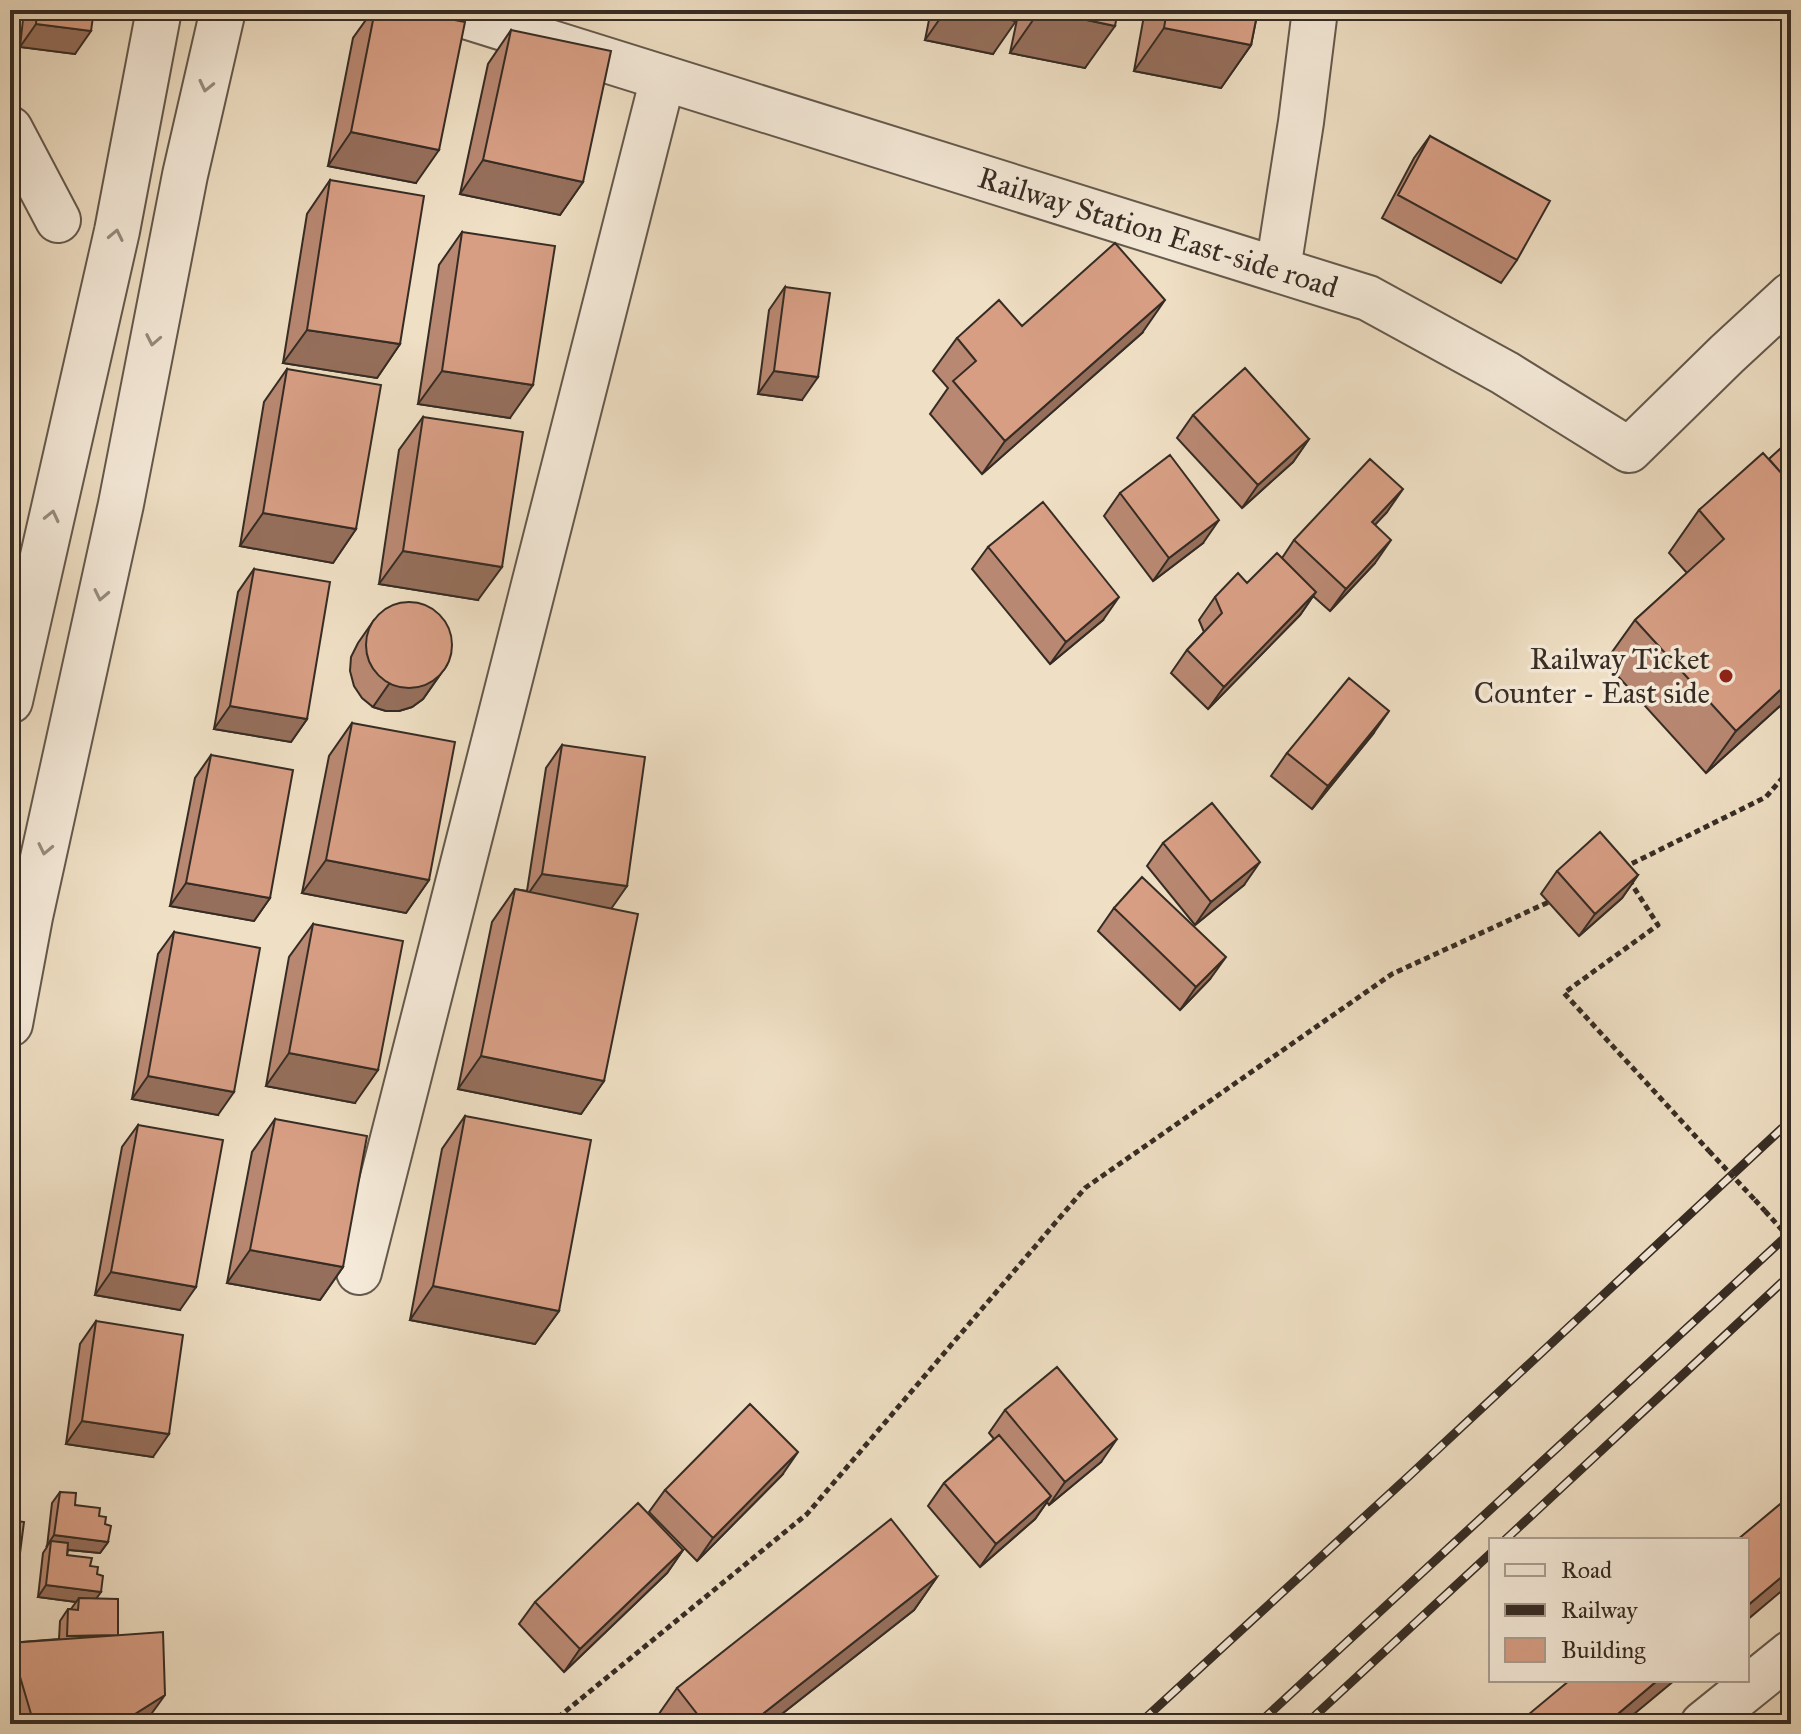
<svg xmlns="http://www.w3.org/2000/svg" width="1801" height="1734" font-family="'IM FELL Great Primer',serif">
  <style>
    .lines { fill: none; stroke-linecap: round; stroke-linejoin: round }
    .minor-casing { stroke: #64594c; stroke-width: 48 }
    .path { stroke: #362c24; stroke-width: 5; stroke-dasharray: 6 4; stroke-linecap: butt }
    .minor { stroke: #f5ead9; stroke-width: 44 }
    .rail-casing { stroke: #362c24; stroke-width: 9 }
    .rail { stroke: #f5ead9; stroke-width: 6; stroke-dasharray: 18; stroke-linecap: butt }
    .path-bridge { stroke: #362c24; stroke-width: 5; stroke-dasharray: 6 4; stroke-linecap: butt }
    .wall { fill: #b98872; stroke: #362c24; stroke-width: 2 }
    .shaded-wall { fill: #966f5c; stroke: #362c24; stroke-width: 2 }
    .building { fill: #d79e84; stroke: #362c24; stroke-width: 2 }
    .oneway { stroke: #968b7e }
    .poi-dot { fill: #8f2418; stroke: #f5ead9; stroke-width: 3 }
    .labels { text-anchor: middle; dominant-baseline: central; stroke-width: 7; stroke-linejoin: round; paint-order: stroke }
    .street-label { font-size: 30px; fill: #362c24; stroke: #f5ead9 }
    .poi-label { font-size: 30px; fill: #362c24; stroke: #f5ead9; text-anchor: end }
  </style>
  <rect width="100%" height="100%" fill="#efdfc4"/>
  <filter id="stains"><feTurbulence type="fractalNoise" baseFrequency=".0025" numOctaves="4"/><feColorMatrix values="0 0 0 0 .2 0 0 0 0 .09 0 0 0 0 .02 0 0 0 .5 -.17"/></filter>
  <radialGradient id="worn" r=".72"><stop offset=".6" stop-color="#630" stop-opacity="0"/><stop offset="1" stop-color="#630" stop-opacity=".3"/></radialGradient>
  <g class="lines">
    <defs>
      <g id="minor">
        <path id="s1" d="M446 10 1368 298 1505 373 1629 450 1727 354 1791 295"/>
        <path d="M10 129 58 220"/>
        <path d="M1278 269 1301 122 1315 10"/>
        <path d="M10 701 117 231 159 10"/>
        <path d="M10 1024 30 917 121 504 185 175 223 10"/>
        <path d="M359 1272 663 78"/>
        <path d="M1703 1724 1791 1653"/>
      </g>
    </defs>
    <use href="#minor" class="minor-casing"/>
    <path class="path" d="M1623 868 1766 797 1791 768
      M1629 880 1658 925 1564 993 1709 1151
      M1755 1200 1765 1211
      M550 1724 807 1514 1085 1188 1392 974 1553 900"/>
    <use href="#minor" class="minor"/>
    <defs>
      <path id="rail" d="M1505 1540 1791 1274
        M1139 1724 1409 1476 1791 1120
        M1258 1724 1791 1232
        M1306 1724 1491 1553"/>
    </defs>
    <use href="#rail" class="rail-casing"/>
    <use href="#rail" class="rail"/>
    <path class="path-bridge" d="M1709 1151 1755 1200
      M1765 1211 1791 1240"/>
  </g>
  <path class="wall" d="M24 10H94L75 54 20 47Z
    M373 10H403L416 183 328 166 353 38Z
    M931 10H1018L993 54 925 40Z
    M1019 10H1118L1085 68 1010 53Z
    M1145 10H1258L1251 45 1221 88 1134 71Z
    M511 30 583 182 560 215 460 194 488 64Z
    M1430 136 1517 260 1501 283 1382 218 1414 158Z
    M330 180 400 344 377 378 283 363 307 214Z
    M462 232 510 418 418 404 439 265Z
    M785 287 802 400 758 394 769 310Z
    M1022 326 1142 333 982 474 930 414 948 388 933 371 957 338Z
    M287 369 356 529 333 563 240 546 264 402Z
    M1193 415 1309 439 1293 462 1242 508 1177 438Z
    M423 417 478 600 379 584 399 450Z
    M1791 439V696L1706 773 1605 662 1635 620 1687 573 1669 553 1699 510 1769 459Z
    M1120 493 1203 543 1153 581 1104 516Z
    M1387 512 1374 525 1375 563 1330 611 1313 596 1300 615 1208 709 1171 673 1187 650 1204 632 1199 620 1215 597 1247 583 1282 558 1294 540Z
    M988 547 1103 620 1050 664 972 569Z
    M254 569 307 719 291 742 214 729 238 592Z
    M374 620 447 665 423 699 412 707 399 711H386L373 707 362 698 354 686 350 671 351 657 358 643Z
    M352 723 429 880 406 913 302 893 329 756Z
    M1373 734 1312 809 1271 776 1287 753Z
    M562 745 611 908 604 1081 581 1114 458 1089 492 922 515 889 527 891 546 768Z
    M211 755 270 898 254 921 170 906 195 778Z
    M1163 843 1244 885 1195 925 1147 866Z
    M1557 871 1638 875 1622 898 1579 936 1541 894Z
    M1114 908 1210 979 1180 1010 1098 931Z
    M313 924 355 1103 266 1086 289 957Z
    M174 932 218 1115 132 1099 158 954Z
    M465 1116 559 1311 535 1344 410 1320 442 1149Z
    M275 1119 343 1267 320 1300 227 1283 252 1152Z
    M138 1125 180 1310 95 1295 122 1147Z
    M96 1321 153 1457 66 1444 80 1344Z
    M1005 1410 1101 1462 1049 1505 1047 1502 1035 1519 980 1567 928 1506 944 1483 994 1439 989 1433Z
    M782 1475 697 1561 649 1512 665 1490Z
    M60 1492 75 1505 99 1516 105 1524 108 1542 100 1553 68 1550 67 1555 90 1566 96 1599 118 1635 144 1724H10V1643L59 1639 60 1621 68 1609H71L76 1602 38 1597 43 1553 47 1547 52 1503Z
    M683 1550 667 1573 564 1672 519 1624 535 1602Z
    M937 1577 914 1610 769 1724H656L654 1721 677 1688Z"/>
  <path class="shaded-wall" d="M946 10H965L1016 21 993 54 925 40Z
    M1040 10 1115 26 1085 68 1010 53Z
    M36 24 91 31 75 54 20 47Z
    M1164 28 1251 45 1221 88 1134 71Z
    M351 132 439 150 416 183 328 166Z
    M483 160 583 182 560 215 460 194Z
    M1165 300 1142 333 982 474 1005 441Z
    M307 330 400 344 377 378 283 363Z
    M442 371 533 385 510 418 418 404Z
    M774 371 818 377 802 400 758 394Z
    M1309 439 1293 462 1242 508 1258 485Z
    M1403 489 1387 512 1356 545 1372 522Z
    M263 513 356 529 333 563 240 546Z
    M1219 520 1203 543 1153 581 1169 558Z
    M1391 540 1375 563 1330 611 1346 589Z
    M403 551 502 567 478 600 379 584Z
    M1316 592 1300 615 1208 709 1224 687Z
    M1119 597 1103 620 1050 664 1066 642Z
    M439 676 423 699 412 707 399 711H386L373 707 389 684Z
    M1791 680V696L1706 773 1736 731Z
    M230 706 307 719 291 742 214 729Z
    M1389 711 1373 734 1312 809 1328 786Z
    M326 860 429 880 406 913 302 893Z
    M1260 862 1244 885 1195 925 1211 902Z
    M542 874 627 886 611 909 526 897Z
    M1638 875 1622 898 1579 936 1595 914Z
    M186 883 270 898 254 921 170 906Z
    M1226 957 1210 979 1180 1010 1196 987Z
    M289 1053 378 1070 355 1103 266 1086Z
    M481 1056 604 1081 581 1114 458 1089Z
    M148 1076 234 1092 218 1115 132 1099Z
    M250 1250 343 1267 320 1300 227 1283Z
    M111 1272 196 1287 180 1310 95 1295Z
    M433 1286 559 1311 535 1344 410 1320Z
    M82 1421 169 1434 153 1457 66 1444Z
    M1117 1439 1101 1462 1049 1505 1065 1482Z
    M798 1452 782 1475 697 1561 713 1538Z
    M1051 1496 1035 1519 980 1567 996 1544Z
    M54 1535 108 1542 100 1553 51 1548V1541L46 1547Z
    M683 1550 667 1573 564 1672 580 1649Z
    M10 1560 19 1561 10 1574Z
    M1791 1569V1583L1747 1620V1606Z
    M937 1577 914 1610 769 1724H750Z
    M46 1585 101 1592 93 1603 79 1598 76 1602 38 1597Z
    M1658 1680H1675L1622 1724H1606Z
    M165 1695 144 1724H119Z"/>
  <path class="building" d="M37 10H94L91 31 36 24Z
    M375 10H403L465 22 439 150 351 132Z
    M965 10H1018L1016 21Z
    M1040 10H1118L1115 26Z
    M1167 10H1258L1251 45 1164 28Z
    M511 30 611 51 583 182 483 160Z
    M1430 136 1550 201 1517 260 1398 195Z
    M330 180 424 196 400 344 307 330Z
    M462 232 555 246 533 385 442 371Z
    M1115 243 1165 300 1005 441 953 381 976 361 957 338 999 300 1022 326Z
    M785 287 830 293 818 377 774 371Z
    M10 314 12 361 10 371Z
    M1245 368 1309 439 1258 485 1193 415Z
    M287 369 381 385 356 529 263 513Z
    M423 417 523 432 502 567 403 551Z
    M1791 439V484L1769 459Z
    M1763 453 1791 484V680L1736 731 1635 620 1724 539 1699 510Z
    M1170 455 1219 520 1169 558 1120 493Z
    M1370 459 1403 489 1372 522 1391 540 1346 589 1294 540Z
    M1043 502 1119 597 1066 642 988 547Z
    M1277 553 1316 592 1224 687 1187 650 1222 613 1215 597 1238 573 1247 583Z
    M254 569 330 582 307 719 230 706Z
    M366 645a43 43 0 1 1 86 0a43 43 0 1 1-86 0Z
    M1349 678 1389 711 1328 786 1287 753Z
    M352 723 455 742 429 880 326 860Z
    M562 745 645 757 627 886 542 874Z
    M211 755 293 770 270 898 186 883Z
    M1212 803 1260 862 1211 902 1163 843Z
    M1600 832 1638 875 1595 914 1557 871Z
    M1142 877 1226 957 1196 987 1114 908Z
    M515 889 638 914 604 1081 481 1056Z
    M313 924 403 941 378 1070 289 1053Z
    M174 932 260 948 234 1092 148 1076Z
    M465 1116 591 1140 559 1311 433 1286Z
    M275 1119 367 1136 343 1267 250 1250Z
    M138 1125 223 1140 196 1287 111 1272Z
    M96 1321 183 1335 169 1434 82 1421Z
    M1057 1367 1117 1439 1065 1482 1005 1410Z
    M750 1404 798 1452 713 1538 665 1490Z
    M999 1435 1051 1496 996 1544 944 1483Z
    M60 1492 76 1493 75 1505 100 1508 99 1516 106 1517 105 1524 111 1526 108 1542 54 1535Z
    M1791 1495V1569L1747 1606V1540H1737Z
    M638 1503 683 1550 580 1649 535 1602Z
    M891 1519 937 1577 750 1724H705L677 1688Z
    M10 1520 24 1522 19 1561 10 1560Z
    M51 1541 68 1543 67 1555 92 1558 90 1566 98 1567 97 1574 103 1576 101 1592 46 1585Z
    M79 1598 118 1599V1635L67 1636 68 1609 78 1610Z
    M163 1632 165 1695 119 1724H34L10 1643Z
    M1570 1680H1658L1606 1724H1517Z"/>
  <defs><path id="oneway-chevron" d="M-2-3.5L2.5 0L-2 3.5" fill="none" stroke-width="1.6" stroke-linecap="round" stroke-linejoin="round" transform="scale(2)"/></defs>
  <g class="oneway">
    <use href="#oneway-chevron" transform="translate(206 86) rotate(103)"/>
    <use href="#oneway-chevron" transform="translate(116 235) rotate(-78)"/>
    <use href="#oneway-chevron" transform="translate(153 340) rotate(101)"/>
    <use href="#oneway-chevron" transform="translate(52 516) rotate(-77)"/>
    <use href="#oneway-chevron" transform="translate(101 595) rotate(102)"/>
    <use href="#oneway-chevron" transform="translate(45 849) rotate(102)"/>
  </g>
  <circle class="poi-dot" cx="1726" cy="676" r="8"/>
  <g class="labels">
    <g class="street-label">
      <text stroke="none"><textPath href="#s1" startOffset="746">Railway Station East-side road</textPath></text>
    </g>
    <g class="poi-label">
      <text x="1710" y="659">Railway Ticket<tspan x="1710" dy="34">Counter - East side</tspan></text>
    </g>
  </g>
  <rect width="1801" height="1734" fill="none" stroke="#efdfc4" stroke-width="40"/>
  <rect x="12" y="12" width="1777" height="1710" fill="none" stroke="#362c24" stroke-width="4"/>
  <rect x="20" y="20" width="1761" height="1694" fill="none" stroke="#362c24" stroke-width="2"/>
  <rect x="1489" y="1538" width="260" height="144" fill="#f5ead9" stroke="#a99e91" stroke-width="2"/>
  <rect x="1505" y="1564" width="40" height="12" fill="#f5ead9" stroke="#a99e91" stroke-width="2"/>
  <text x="1561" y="1578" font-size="24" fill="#362c24">Road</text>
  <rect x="1505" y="1604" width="40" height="12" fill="#362c24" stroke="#a99e91" stroke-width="2"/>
  <text x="1561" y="1618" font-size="24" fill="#362c24">Railway</text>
  <rect x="1505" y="1638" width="40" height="24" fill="#d79e84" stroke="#a99e91" stroke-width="2"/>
  <text x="1561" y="1658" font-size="24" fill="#362c24">Building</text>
  <rect width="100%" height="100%" filter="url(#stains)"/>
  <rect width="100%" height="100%" fill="url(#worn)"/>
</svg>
